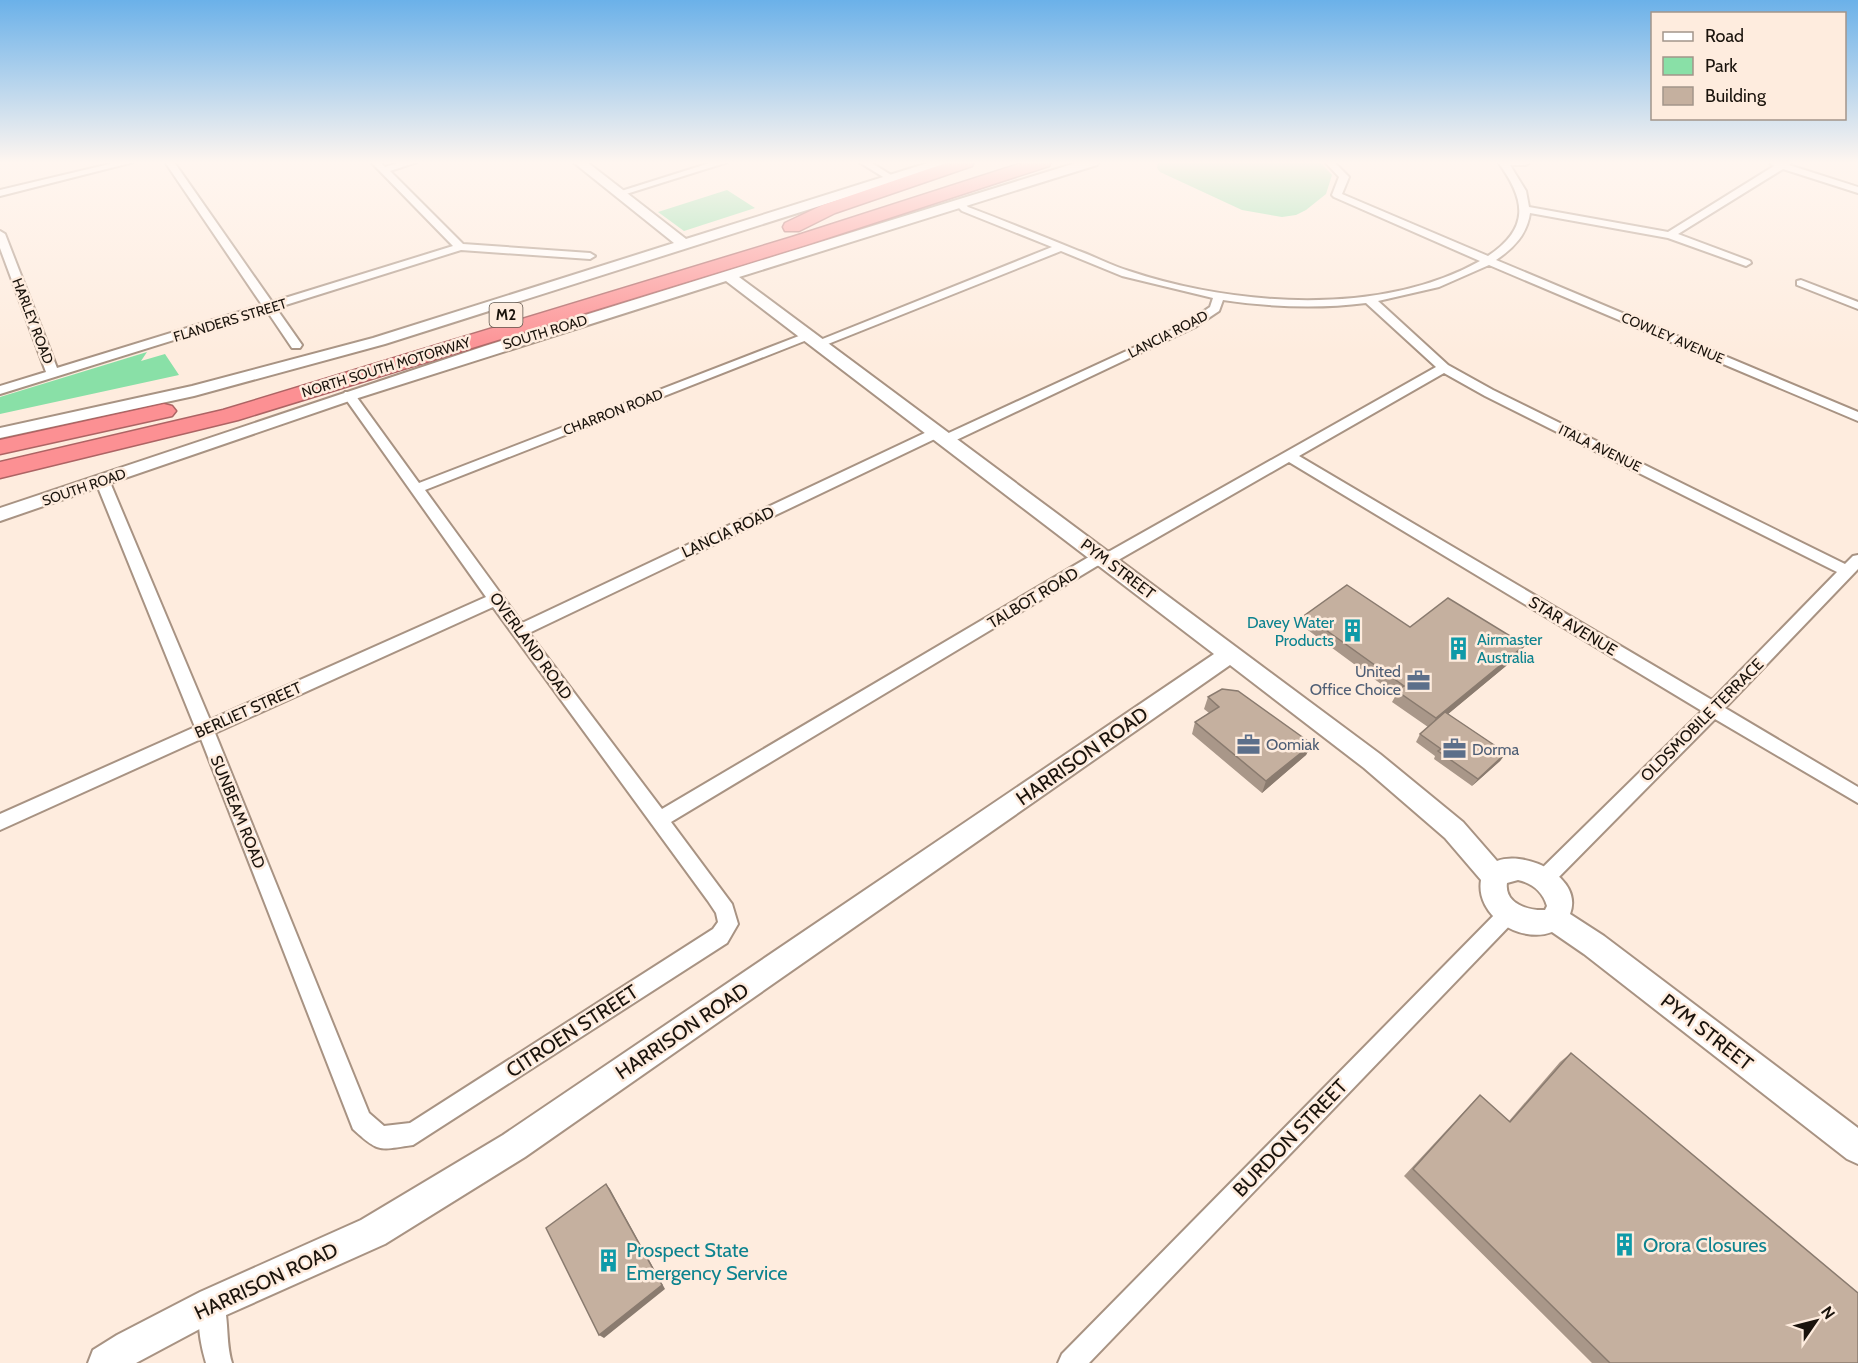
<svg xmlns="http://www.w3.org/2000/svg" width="1858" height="1363" font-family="Cabin,sans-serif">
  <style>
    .green { fill: #89e0a7 }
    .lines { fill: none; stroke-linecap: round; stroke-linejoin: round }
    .street-casing { stroke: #a89383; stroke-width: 4 }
    .secondary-casing { stroke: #a89383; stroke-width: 4 }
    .highway-casing { stroke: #ad6464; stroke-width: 3 }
    .street { fill: #fff; fill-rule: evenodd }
    .secondary { fill: #fff; fill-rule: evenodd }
    .highway { fill: #fc9093; fill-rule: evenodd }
    .wall { fill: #a99789 }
    .shaded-wall { fill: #8a7b6f }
    .building { fill: #c5b09f; stroke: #8a7b6f; stroke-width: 1.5 }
    .labels { text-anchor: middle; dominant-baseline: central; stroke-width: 5; stroke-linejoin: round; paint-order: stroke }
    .far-street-label { font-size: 14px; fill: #1a130c; stroke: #feecde }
    .shield { fill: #feecde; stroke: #5e544b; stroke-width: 1.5 }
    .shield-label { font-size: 15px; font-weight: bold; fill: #1a130c }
    .street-label { font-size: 16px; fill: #1a130c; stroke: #feecde }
    .culture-label { font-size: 16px; fill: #0d838f; stroke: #feecde; text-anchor: end }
    .service-label { font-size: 16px; fill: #4e5e75; stroke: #feecde; text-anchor: start }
    .near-street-label { font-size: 20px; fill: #1a130c; stroke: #feecde }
    .near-culture-label { font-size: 20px; fill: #0d838f; stroke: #feecde; text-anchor: start }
  </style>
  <rect width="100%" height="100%" fill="#feecde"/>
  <path class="green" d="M1158 162H1320L1332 175 1326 194 1306 210 1296 215 1282 217 1242 210 1160 172 1157 168Z
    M727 190 755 208 684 231 658 212Z
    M147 352 141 361 165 354 179 375 0 414V397Z"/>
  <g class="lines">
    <defs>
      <path id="street" d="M118 162H134L0 196V190Z
        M165 162H174L272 302 453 246 371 162H380L385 167 402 162H417L390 171 463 244 590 253 595 256 590 259 461 250 276 308 302 345 300 348H292L267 311 0 394V386L46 372 0 248V231L5 234 57 368 262 305Z
        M713 162H728L623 195 615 193Z
        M859 162H870L896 178 888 180Z
        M1325 162H1334L1349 177 1342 194 1488 256C1530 228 1526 200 1498 162H1530L1526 165H1510L1526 191 1529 207 1668 232 1774 166 1771 164 1773 162H1792L1789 165 1858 187V193L1783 169 1678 234 1750 261 1751 263 1746 266 1668 238 1530 213C1527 234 1514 248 1496 260L1858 412V421L1489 265 1439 287 1378 301 1448 365 1493 390 1845 564 1853 556 1858 555V569L1725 708 1858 787V803L1715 719 1551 885 1544 887 1537 885 1534 879 1537 873 1702 711 1289 462 1120 559 1097 566 671 822 732 904 738 924 727 943 413 1145C379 1150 379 1153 353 1129L201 739 0 830V814L195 727 95 480 97 477 102 476 109 480 210 720 486 597 345 398 343 395 345 392H353L419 483 804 334H812V338L425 490 522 623 931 430H941L943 433 941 436 529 633 662 809 1087 558 1110 551 1436 367 1366 303C1319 309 1270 307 1223 300L1219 311 1195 327 950 443H940L938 440 940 437 1187 323 1210 307 1213 298 1122 276 1061 251 823 346H815V342L1052 247 962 211 954 203 956 201H962L968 207C1005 221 1042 236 1079 251 1096 257 1112 266 1129 271 1235 306 1380 317 1480 261L1334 197 1332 195 1339 177ZM1444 373 1485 396 1837 572 1712 700 1299 456ZM493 607 708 901 716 913 718 922 713 929 410 1123 384 1126 369 1113 215 733Z
        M1801 280 1858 302V309L1797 285V281Z
        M1509 904 1516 907 1519 913 1516 919 1089 1363H1058L1062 1354 1502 907Z
        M212 1291 221 1295C230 1316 225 1341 232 1363H206C200 1343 195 1315 203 1295Z"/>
      <path id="secondary" d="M573 162H587L686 239 931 162H951L949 165 385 344 194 396 0 438V428L192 386 373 338 674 243Z
        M1079 162H1099L1097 165 739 277 1380 754 1463 822 1497 861C1527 850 1584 878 1570 914L1604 936 1858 1128V1164L1847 1159 1584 954 1552 932C1521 944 1475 916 1481 880L1445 838 1364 768 1230 665 525 1157 385 1244 224 1316 136 1363H88L93 1350 117 1335 200 1292 361 1220 503 1135 1214 654 726 281 355 399 0 521V508L485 346ZM1518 880C1532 883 1543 892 1547 906L1545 910C1529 911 1504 904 1507 883Z"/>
      <path id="highway" d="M949 162H974L972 166 835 213 799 231H785L783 227 785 223 823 205Z
        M1025 162H1051L1049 166 806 245 238 420 0 478V462L223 410 792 237Z
        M164 404 172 406 176 411 172 416 0 454V440Z"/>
    </defs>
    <use href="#street" class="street-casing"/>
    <use href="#secondary" class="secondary-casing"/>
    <use href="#highway" class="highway-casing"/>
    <use href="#street" class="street"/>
    <use href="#secondary" class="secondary"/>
    <use href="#highway" class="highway"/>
  </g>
  <path class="wall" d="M1305 615 1410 627 1525 645 1518 656 1448 714 1506 753 1500 761 1472 786 1434 759 1435 756 1416 742 1420 734 1428 727 1392 702 1396 695 1301 625Z
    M1208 697 1312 744 1306 755 1262 793 1192 734 1195 722 1209 713 1204 709Z
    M1571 1053 1858 1363H1592L1404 1176 1471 1104 1480 1095 1509 1121 1560 1062Z"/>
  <path class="shaded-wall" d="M1525 645 1518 656 1430 729 1436 718Z
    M1312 744 1306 755 1262 793 1266 781Z
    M1506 753 1500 761 1472 786 1478 779Z
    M606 1184 610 1189 665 1289 604 1338 599 1335Z"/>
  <path class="building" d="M1347 585 1410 627 1448 598 1525 645 1436 718 1397 691 1404 686 1305 615Z
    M1222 689 1238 691 1312 744 1266 781 1195 722 1219 707 1208 697Z
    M1445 712 1506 753 1478 779 1438 751 1441 749 1420 734Z
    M1571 1053 1858 1293V1363H1610L1413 1169 1480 1095 1510 1122Z
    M606 1184 662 1285 599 1335 546 1228Z"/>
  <linearGradient id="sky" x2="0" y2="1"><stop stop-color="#6bb1e9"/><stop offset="0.46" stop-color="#fff6f0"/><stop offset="1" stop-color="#fff6f0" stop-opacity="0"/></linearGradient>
  <rect width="1858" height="353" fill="url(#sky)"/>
  <defs>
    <symbol id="building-bare" viewBox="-9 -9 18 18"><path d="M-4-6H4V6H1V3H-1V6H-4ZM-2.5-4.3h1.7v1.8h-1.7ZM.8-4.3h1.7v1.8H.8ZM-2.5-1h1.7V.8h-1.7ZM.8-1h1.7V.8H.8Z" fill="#0f9aa8" stroke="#feecde" stroke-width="2.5" paint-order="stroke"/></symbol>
    <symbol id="office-bare" viewBox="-9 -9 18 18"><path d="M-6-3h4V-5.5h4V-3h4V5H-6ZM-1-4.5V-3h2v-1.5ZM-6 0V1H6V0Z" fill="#5c6f8a" stroke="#feecde" stroke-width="2.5" paint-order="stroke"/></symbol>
  </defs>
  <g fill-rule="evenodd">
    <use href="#building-bare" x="1336" y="614" width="33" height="33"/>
    <use href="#building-bare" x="1442" y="632" width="33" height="33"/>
    <use href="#office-bare" x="1402" y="664" width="33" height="33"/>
    <use href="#office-bare" x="1232" y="728" width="33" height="33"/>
    <use href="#office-bare" x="1438" y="732" width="33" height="33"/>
    <use href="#building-bare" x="1608" y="1228" width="33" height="33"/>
    <use href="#building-bare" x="592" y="1244" width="33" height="33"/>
  </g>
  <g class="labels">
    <g class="far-street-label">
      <text transform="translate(230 320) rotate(-17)">FLANDERS STREET</text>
      <text transform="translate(33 321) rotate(69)">HARLEY ROAD</text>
      <text transform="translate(545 332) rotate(-17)">SOUTH ROAD</text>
      <text transform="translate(1168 334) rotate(-27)">LANCIA ROAD</text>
      <text transform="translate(1673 338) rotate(23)">COWLEY AVENUE</text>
      <text transform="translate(386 367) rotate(-17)">NORTH SOUTH MOTORWAY</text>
      <text transform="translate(613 412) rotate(-21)">CHARRON ROAD</text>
      <text transform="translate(1600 448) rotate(26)">ITALA AVENUE</text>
      <text transform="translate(84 487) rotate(-19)">SOUTH ROAD</text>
    </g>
    <rect class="shield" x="489.5" y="303" width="33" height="24" rx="4.5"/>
    <g class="shield-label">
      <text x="506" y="315">M2</text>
    </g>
    <g class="street-label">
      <text transform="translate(728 532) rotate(-25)">LANCIA ROAD</text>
      <text transform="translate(1118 569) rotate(37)">PYM STREET</text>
      <text transform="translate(1033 598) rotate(-31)">TALBOT ROAD</text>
      <text transform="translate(1573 626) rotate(31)">STAR AVENUE</text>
      <text transform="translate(531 646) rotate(54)">OVERLAND ROAD</text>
      <text transform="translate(248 710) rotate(-24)">BERLIET STREET</text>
      <text transform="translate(1702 720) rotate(-45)">OLDSMOBILE TERRACE</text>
      <text transform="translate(238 812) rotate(68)">SUNBEAM ROAD</text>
    </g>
    <g class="culture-label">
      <text x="1334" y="622">Davey Water<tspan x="1334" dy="18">Products</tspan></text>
      <text x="1477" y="639" text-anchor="start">Airmaster<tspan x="1477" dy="18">Australia</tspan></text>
    </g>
    <g class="service-label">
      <text x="1401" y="671" text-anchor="end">United<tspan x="1401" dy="18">Office Choice</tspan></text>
      <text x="1266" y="744">Oomiak</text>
      <text x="1472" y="749">Dorma</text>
    </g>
    <g class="near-street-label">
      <text transform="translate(1082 756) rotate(-35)">HARRISON ROAD</text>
      <text transform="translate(572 1031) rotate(-33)">CITROEN STREET</text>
      <text transform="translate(682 1031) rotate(-34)">HARRISON ROAD</text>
      <text transform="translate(1707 1032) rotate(38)">PYM STREET</text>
      <text transform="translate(1290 1138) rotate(-46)">BURDON STREET</text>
      <text transform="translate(266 1281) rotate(-25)">HARRISON ROAD</text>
    </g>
    <g class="near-culture-label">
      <text x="1643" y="1245">Orora Closures</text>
      <text x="626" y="1250">Prospect State<tspan x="626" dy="23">Emergency Service</tspan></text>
    </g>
  </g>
  <rect x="1651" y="12" width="195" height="108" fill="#feecde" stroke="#a3958a" stroke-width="1.5"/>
  <rect x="1663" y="32" width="30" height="9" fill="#ffffff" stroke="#a3958a" stroke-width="1.5"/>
  <text x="1705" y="42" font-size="18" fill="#1a130c">Road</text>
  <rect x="1663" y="57" width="30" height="18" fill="#89e0a7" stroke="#a3958a" stroke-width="1.5"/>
  <text x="1705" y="72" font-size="18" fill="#1a130c">Park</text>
  <rect x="1663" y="87" width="30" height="18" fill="#c5b09f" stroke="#a3958a" stroke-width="1.5"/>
  <text x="1705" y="102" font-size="18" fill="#1a130c">Building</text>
  <g transform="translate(1816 1321) rotate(55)" stroke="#feecde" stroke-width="4.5" paint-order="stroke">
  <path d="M0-4.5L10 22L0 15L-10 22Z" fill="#1a130c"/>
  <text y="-9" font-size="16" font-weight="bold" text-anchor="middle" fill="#1a130c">N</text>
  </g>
</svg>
